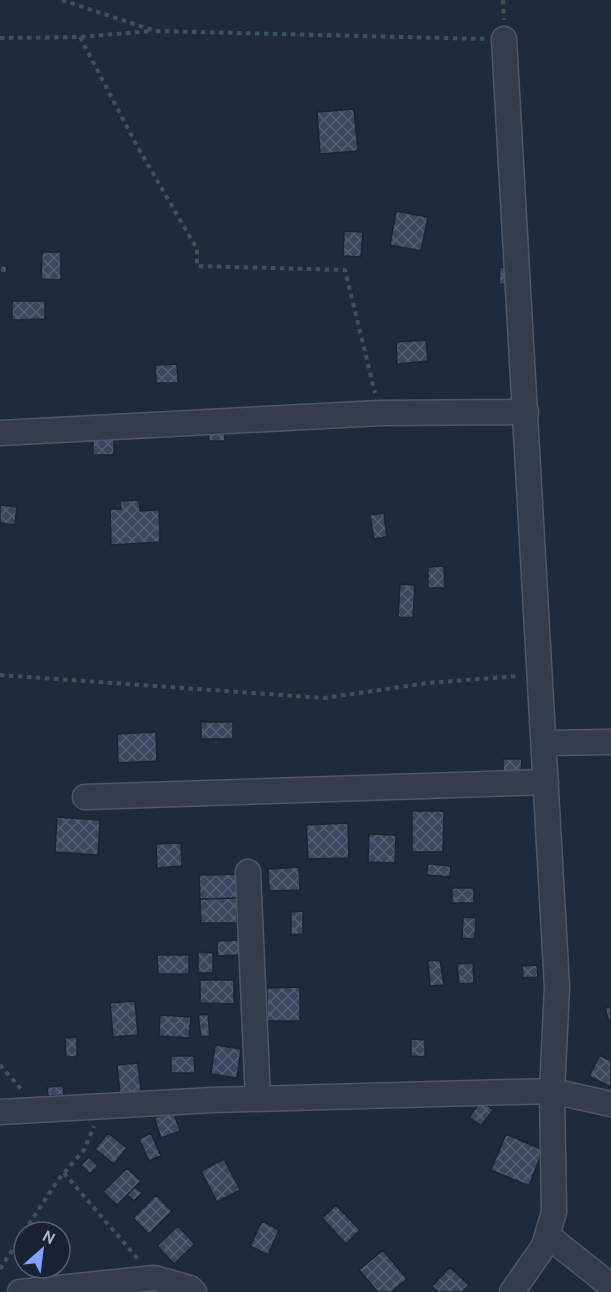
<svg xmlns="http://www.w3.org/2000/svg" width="611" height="1292" font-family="Cabin,sans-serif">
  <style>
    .building { fill: url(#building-cross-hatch); stroke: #1c2335; stroke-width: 1.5 }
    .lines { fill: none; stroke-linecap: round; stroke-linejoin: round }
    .minor-casing { stroke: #505769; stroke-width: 27 }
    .path { stroke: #3d5459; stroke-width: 4; stroke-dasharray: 4.5 4.5; stroke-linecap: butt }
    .minor { stroke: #353c4e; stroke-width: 24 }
  </style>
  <defs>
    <pattern id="building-cross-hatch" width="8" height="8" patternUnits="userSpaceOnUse" patternTransform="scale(1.5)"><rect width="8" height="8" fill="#3c465f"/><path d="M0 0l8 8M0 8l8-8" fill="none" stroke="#565e75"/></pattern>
  </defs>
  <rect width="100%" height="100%" fill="#202a3e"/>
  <path class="building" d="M354 109 358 151 320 154 317 112Z
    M396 211 428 217 421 251 390 245Z
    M344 231 363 232 361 257 343 256Z
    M42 252H61V280L41 279Z
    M0 266H7L6 273H0Z
    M500 267 512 268 510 285 499 284Z
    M12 301H45V319L12 320Z
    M426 340 428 361 397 364 396 342Z
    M177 364 178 383H156L155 365Z
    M208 428H224L225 441H209Z
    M93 432H114V455H93Z
    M139 500 140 511 159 510 160 542 111 545 110 509H121L120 501Z
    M0 505 17 507 15 525 0 523Z
    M384 513 387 537 374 539 370 515Z
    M444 566 445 588H428V567Z
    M400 584 415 585 413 618 398 617Z
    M201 722H233V739H201Z
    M156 732 157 761 118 763 117 734Z
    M503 759H522L521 774H503Z
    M412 811H444L443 852H412Z
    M57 817 100 820 98 855 55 852Z
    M348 823 349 858 308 859 306 825Z
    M369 834 396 835 395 863 368 862Z
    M181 843 182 866 157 868 156 844Z
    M428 864 451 866 450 877 427 875Z
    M299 867 300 890 269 891 268 869Z
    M243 874V898L200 899 199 875Z
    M452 888H474V903H452Z
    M237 898V923H201L200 899Z
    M303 911V934L291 935V912Z
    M463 917 476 918 475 939 462 938Z
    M241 940V955L217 956V941Z
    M198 952 213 953V973H198Z
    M157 955H189V974H158Z
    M440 960 444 985 430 986 428 961Z
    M473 963 474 983 459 984 457 964Z
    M537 965 538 977 523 978 522 966Z
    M200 980H234V1004L200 1003Z
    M300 987V1021H267V988Z
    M135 1001 138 1035 113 1037 110 1003Z
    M611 1006V1022H609L605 1008Z
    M208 1014 210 1036 201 1037 198 1015Z
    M160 1015 191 1017 189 1038 159 1036Z
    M77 1037V1057H66L65 1038Z
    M411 1039 425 1040V1057L411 1056Z
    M215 1045 241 1049 237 1078 211 1074Z
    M600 1055 611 1061V1087L589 1076Z
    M171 1056H194L195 1073H171Z
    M138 1063 141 1091 120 1094 117 1065Z
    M63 1086 64 1095 48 1096 47 1087Z
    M481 1101 493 1110 481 1126 469 1117Z
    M173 1111 180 1131 161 1138 154 1118Z
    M108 1133 127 1148 114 1164 95 1149Z
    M151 1133 161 1156 149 1161 139 1139Z
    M506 1134 543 1150 529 1186 491 1170Z
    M89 1157 98 1166 90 1174 81 1165Z
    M224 1159 240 1190 217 1202 201 1171Z
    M127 1168 141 1181 117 1205 103 1192Z
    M135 1187 142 1193 134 1201 127 1195Z
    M156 1195 172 1211 149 1234 133 1218Z
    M336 1205 360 1230 346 1244 322 1218Z
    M262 1221 279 1230 268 1255 250 1246Z
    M178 1226 195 1244 174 1264 157 1246Z
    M383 1250 407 1279 391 1292H378L359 1270Z
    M450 1267 469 1285 462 1292H438L432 1286Z"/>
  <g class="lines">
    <defs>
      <path id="minor" d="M504 39 557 987 552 1091 554 1212 544 1246 512 1292
        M0 433 380 413 526 412
        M544 743 611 742
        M85 797 546 782
        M248 872 258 1099
        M0 1112 212 1100 552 1091 611 1104
        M548 1236 611 1286
        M20 1292 154 1278 190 1288 194 1292"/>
    </defs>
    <use href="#minor" class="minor-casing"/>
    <path class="path" d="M62 0 155 31 486 39
      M503 0 504 20
      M80 37 137 146 197 249V266L345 270 375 393
      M0 38 80 37 151 31
      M0 675 324 698 428 683 518 676
      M0 1065 23 1091
      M64 1173 138 1259
      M24 1232 58 1180 84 1150 94 1126
      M0 1269 24 1232"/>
    <use href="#minor" class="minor"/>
  </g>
  <g transform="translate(42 1250) rotate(28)"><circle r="28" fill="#1a2133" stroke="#565d6f" stroke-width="1.5"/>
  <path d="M0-4.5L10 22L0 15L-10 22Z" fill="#7fa2ff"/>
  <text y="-9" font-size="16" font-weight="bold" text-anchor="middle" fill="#b0b7ca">N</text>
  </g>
</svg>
